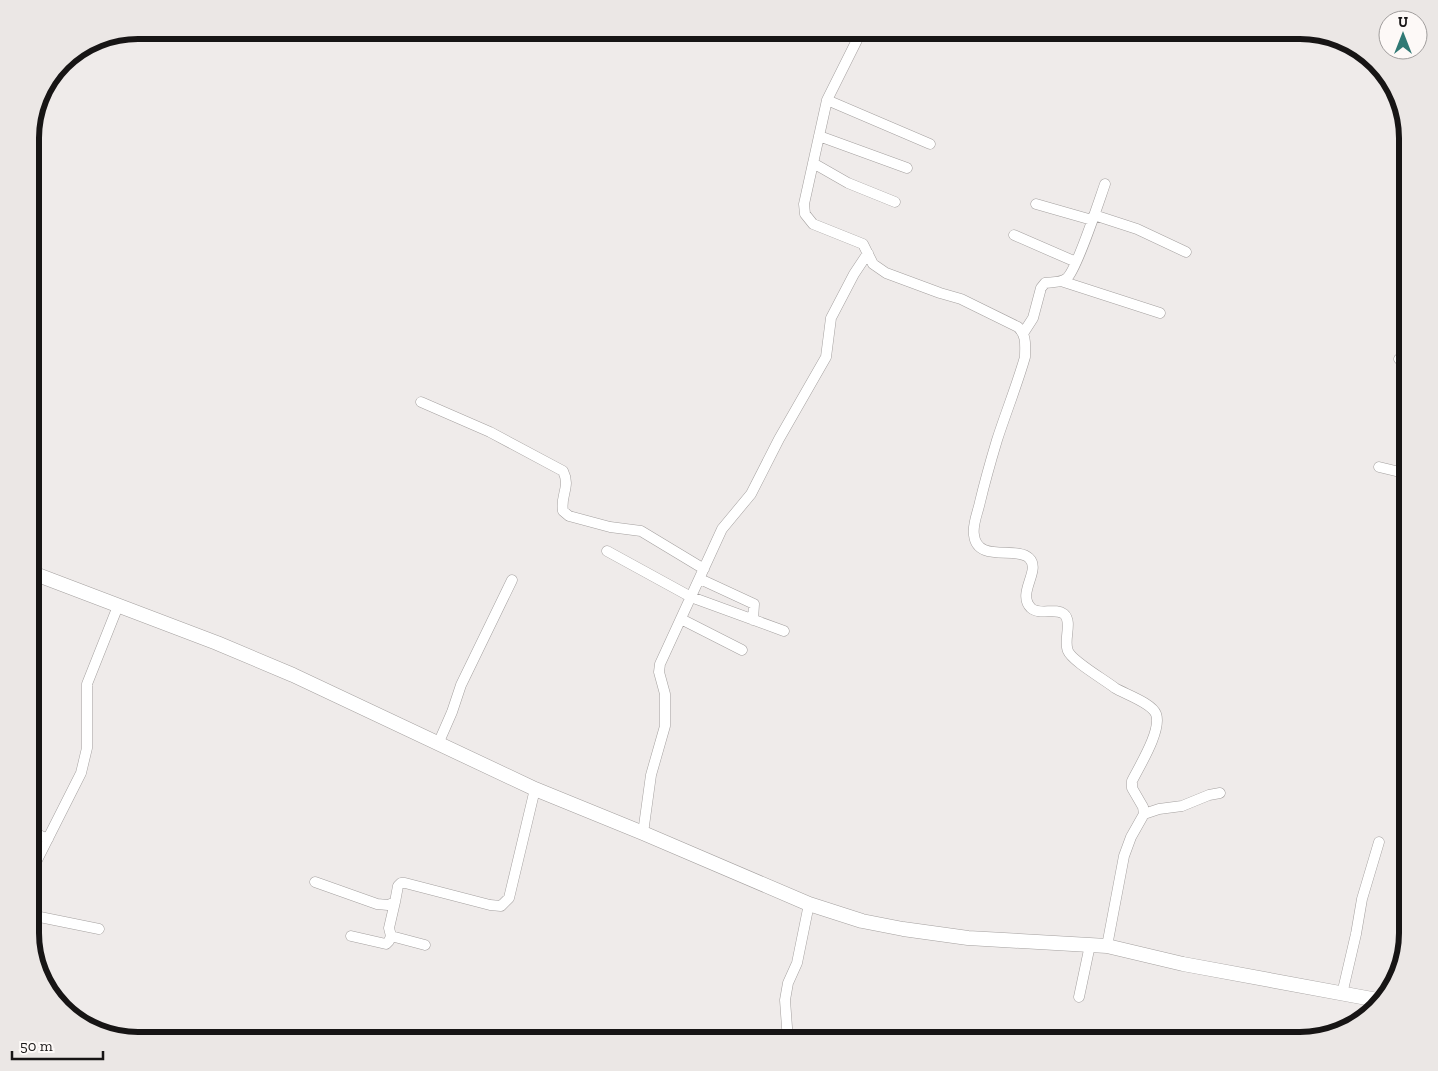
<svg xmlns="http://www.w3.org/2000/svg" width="1438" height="1071" font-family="'Zilla Slab',serif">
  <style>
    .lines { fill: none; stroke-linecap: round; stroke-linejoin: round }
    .street-casing { stroke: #a4a09f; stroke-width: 11 }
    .secondary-casing { stroke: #a4a09f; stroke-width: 15 }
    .street { stroke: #fff; stroke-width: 10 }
    .secondary { stroke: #fff; stroke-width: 14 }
    .rim { fill: none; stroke: #171515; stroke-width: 6 }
  </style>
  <rect width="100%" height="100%" fill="#efebea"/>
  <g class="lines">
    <defs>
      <path id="street" d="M862 30 827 100 804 204 805 214 813 224 863 244 873 264 886 273 940 293 961 299 1018 327C1027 336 1025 345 1025 357 1017 385 1006 412 997 440 991 460 985 481 980 502 978 512 972 525 974 535 977 563 1016 546 1029 558 1042 570 1016 593 1031 608 1040 616 1055 607 1064 614 1073 622 1063 640 1068 651 1072 661 1105 680 1115 688 1125 694 1152 703 1156 714 1162 730 1140 765 1132 781V788L1143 807 1144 814 1131 837 1124 856 1107 946
        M827 100 930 144
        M819 136 907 168
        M813 163 848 183 895 202
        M1036 204 1092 220
        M1094 215 1137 229 1186 252
        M1014 235 1076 262
        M1061 281 1160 313
        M1024 332 1033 318 1041 288 1045 283C1051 282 1062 283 1067 278 1077 269 1099 201 1105 184
        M1399 359 1408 362
        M421 402 490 432 563 471C571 487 560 495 563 511L569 516 610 527 641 531 704 569
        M1379 467 1408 474
        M607 551 691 597 784 631
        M700 579 754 604 753 620
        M681 619 742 650
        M438 744 452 712 461 685 512 580
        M1144 814 1159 809 1182 806 1209 795 1220 793
        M30 831 48 839
        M643 833 651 775 665 726V694L659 672 660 664 722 529 751 494 779 439 826 357 831 318 854 274 868 253
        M30 874 81 773 87 748V684L118 606
        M315 882 377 904 388 905 395 902 398 886 401 883H405L490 905 501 906 509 898 535 789
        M395 902 389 928 391 936 425 945
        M30 915 99 929
        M351 936 386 944 389 941 391 936
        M1342 994 1356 934 1362 899 1379 842
        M1079 997 1090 945
        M788 1041 785 1000 788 983 797 963 809 904"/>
      <path id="secondary" d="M30 572 217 643 293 675 535 789 643 833 809 904 862 921 903 929 968 938 1107 946 1183 964 1383 1001"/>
    </defs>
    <use href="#street" class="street-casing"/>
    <use href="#secondary" class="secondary-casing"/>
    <use href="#street" class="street"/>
    <use href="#secondary" class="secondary"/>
  </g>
  <path d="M0 0H1438V1071H0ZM138 39H1300A99 99 0 0 1 1399 138V933A99 99 0 0 1 1300 1032H138A99 99 0 0 1 39 933V138A99 99 0 0 1 138 39Z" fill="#ebe7e5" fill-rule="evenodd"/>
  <path class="rim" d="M138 39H1300A99 99 0 0 1 1399 138V933A99 99 0 0 1 1300 1032H138A99 99 0 0 1 39 933V138A99 99 0 0 1 138 39Z"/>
  <g transform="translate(1403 35)"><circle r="24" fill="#fdf9f7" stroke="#a19e9d"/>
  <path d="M0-4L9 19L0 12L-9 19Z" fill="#307974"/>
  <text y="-8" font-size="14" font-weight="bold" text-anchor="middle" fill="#171515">U</text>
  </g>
  <path d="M12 1051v8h91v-8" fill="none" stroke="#171515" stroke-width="2.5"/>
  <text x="20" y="1051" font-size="15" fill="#171515" stroke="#fdf9f7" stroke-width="4" paint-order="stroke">50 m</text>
</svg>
